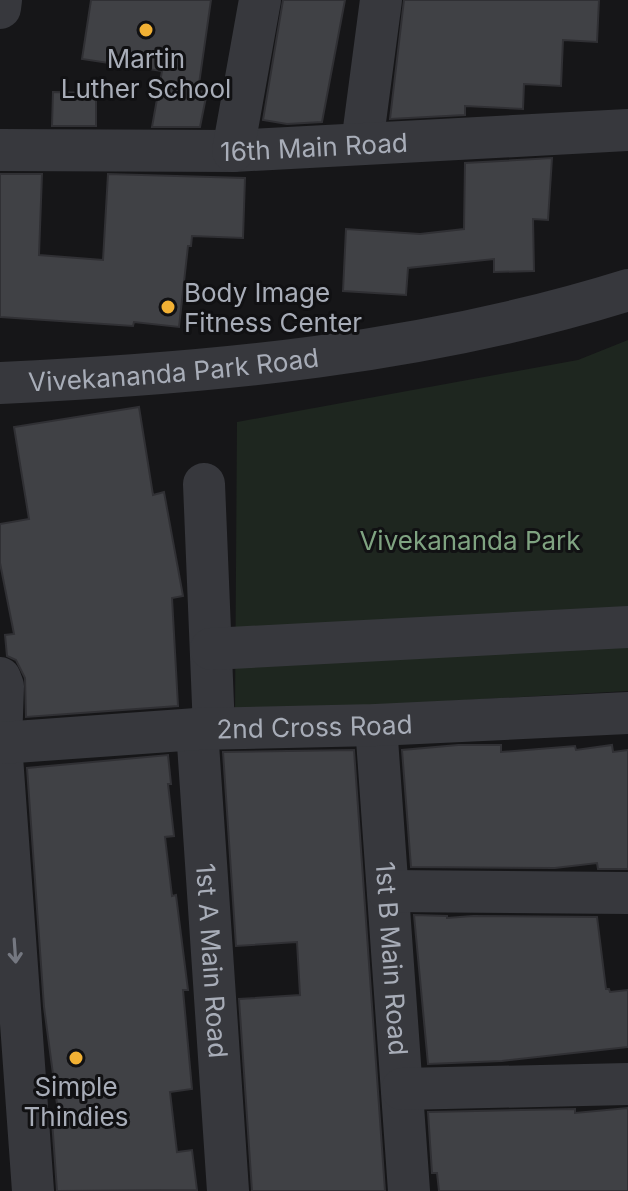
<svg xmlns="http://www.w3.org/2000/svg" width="628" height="1191" font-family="Inter,sans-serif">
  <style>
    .green { fill: #1e261f }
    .building { fill: #404145; stroke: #303034; stroke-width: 2 }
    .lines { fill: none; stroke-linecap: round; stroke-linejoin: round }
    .minor { stroke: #37383d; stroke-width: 42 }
    .oneway { stroke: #757881 }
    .poi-dot { fill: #f2b134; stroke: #111113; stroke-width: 3 }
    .labels { text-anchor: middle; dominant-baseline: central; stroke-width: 6; stroke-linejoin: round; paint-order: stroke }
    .poi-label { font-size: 26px; fill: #a8adb8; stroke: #111113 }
    .street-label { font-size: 26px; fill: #a8adb8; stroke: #111113 }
    .park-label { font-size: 26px; fill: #7fa381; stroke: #111113 }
  </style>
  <rect width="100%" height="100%" fill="#161618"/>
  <path class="green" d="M628 340V691L235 713 237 422 578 360Z"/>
  <path class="building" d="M91 0H211L198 91 207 92 200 127H152L162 71 82 59Z
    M283 0H345L322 122 287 124 263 120Z
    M404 0H599L597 42 563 40 561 86 524 84 523 109 465 106V115L390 119Z
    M53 92 96 93V126H52Z
    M552 158 548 220 533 219 534 271 494 272V259L408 268 406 295 343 291 346 229 420 234 464 229 465 163Z
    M0 174H42L39 255 103 260 108 174 245 178 243 238 192 236 191 246H188L179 327 134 322 133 326 0 317Z
    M139 407 153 495 164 492 183 596 172 598 178 706 26 717 25 678 16 660 7 656 5 635 14 634 0 563V524L29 519 14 427Z
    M458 745H501V752L575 746 576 750 612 745 613 752 628 750V869H598L597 863 555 868 411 867 402 750Z
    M354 750 385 1191H252L239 999 300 995 297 942 236 946 223 752Z
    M168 755 171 784H168L174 836 165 837 172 896 176 895 188 990H183L192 1089 170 1092 177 1152 192 1150 197 1190 57 1191 52 1120 59 1119 44 1007 27 768Z
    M414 915 447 916V918L473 916 597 917 606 989H609L610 992 628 990V1047L502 1061 428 1064Z
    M628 1108V1191H439L437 1173H432L428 1112 575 1109V1113Z"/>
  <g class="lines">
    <g class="minor">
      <path d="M0 8 1 0"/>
      <path d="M362 144 381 0"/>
      <path id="s1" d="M0 150 233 151 628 130"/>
      <path d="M233 151 260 0"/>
      <path id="s2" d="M0 383C213 373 423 354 628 290"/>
      <path d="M204 484 214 729"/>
      <path d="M211 649 628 627"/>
      <path d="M0 678 3 686 1 743 33 1191"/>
      <path id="s3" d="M376 725 409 1191"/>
      <path id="s4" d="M197 729 228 1191"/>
      <path id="s5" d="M1 743 197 729 376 725 628 713"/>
      <path d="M388 891 628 893"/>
      <path d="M402 1089 628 1084"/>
    </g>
  </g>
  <defs><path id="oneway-shaft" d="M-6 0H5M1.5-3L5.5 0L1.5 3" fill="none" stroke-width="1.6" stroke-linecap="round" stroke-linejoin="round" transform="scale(2)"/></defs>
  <use class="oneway" href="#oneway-shaft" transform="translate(15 951) rotate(86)"/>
  <g class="poi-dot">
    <circle cx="146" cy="30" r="8"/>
    <circle cx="168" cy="307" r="8"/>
    <circle cx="76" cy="1058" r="8"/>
  </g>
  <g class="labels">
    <g class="poi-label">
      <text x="146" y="58">Martin<tspan x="146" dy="30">Luther School</tspan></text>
      <text x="184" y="292" text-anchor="start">Body Image<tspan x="184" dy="30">Fitness Center</tspan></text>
      <text x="76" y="1086">Simple<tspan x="76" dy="30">Thindies</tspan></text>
    </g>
    <g class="street-label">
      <text stroke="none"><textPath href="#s1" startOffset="314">16th Main Road</textPath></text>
      <text stroke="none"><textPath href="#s2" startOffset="174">Vivekananda Park Road</textPath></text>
      <text stroke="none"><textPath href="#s5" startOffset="314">2nd Cross Road</textPath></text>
      <text stroke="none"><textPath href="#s3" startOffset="234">1st B Main Road</textPath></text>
      <text stroke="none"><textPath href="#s4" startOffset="232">1st A Main Road</textPath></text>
    </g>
    <g class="park-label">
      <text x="470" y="540">Vivekananda Park</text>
    </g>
  </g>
</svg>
